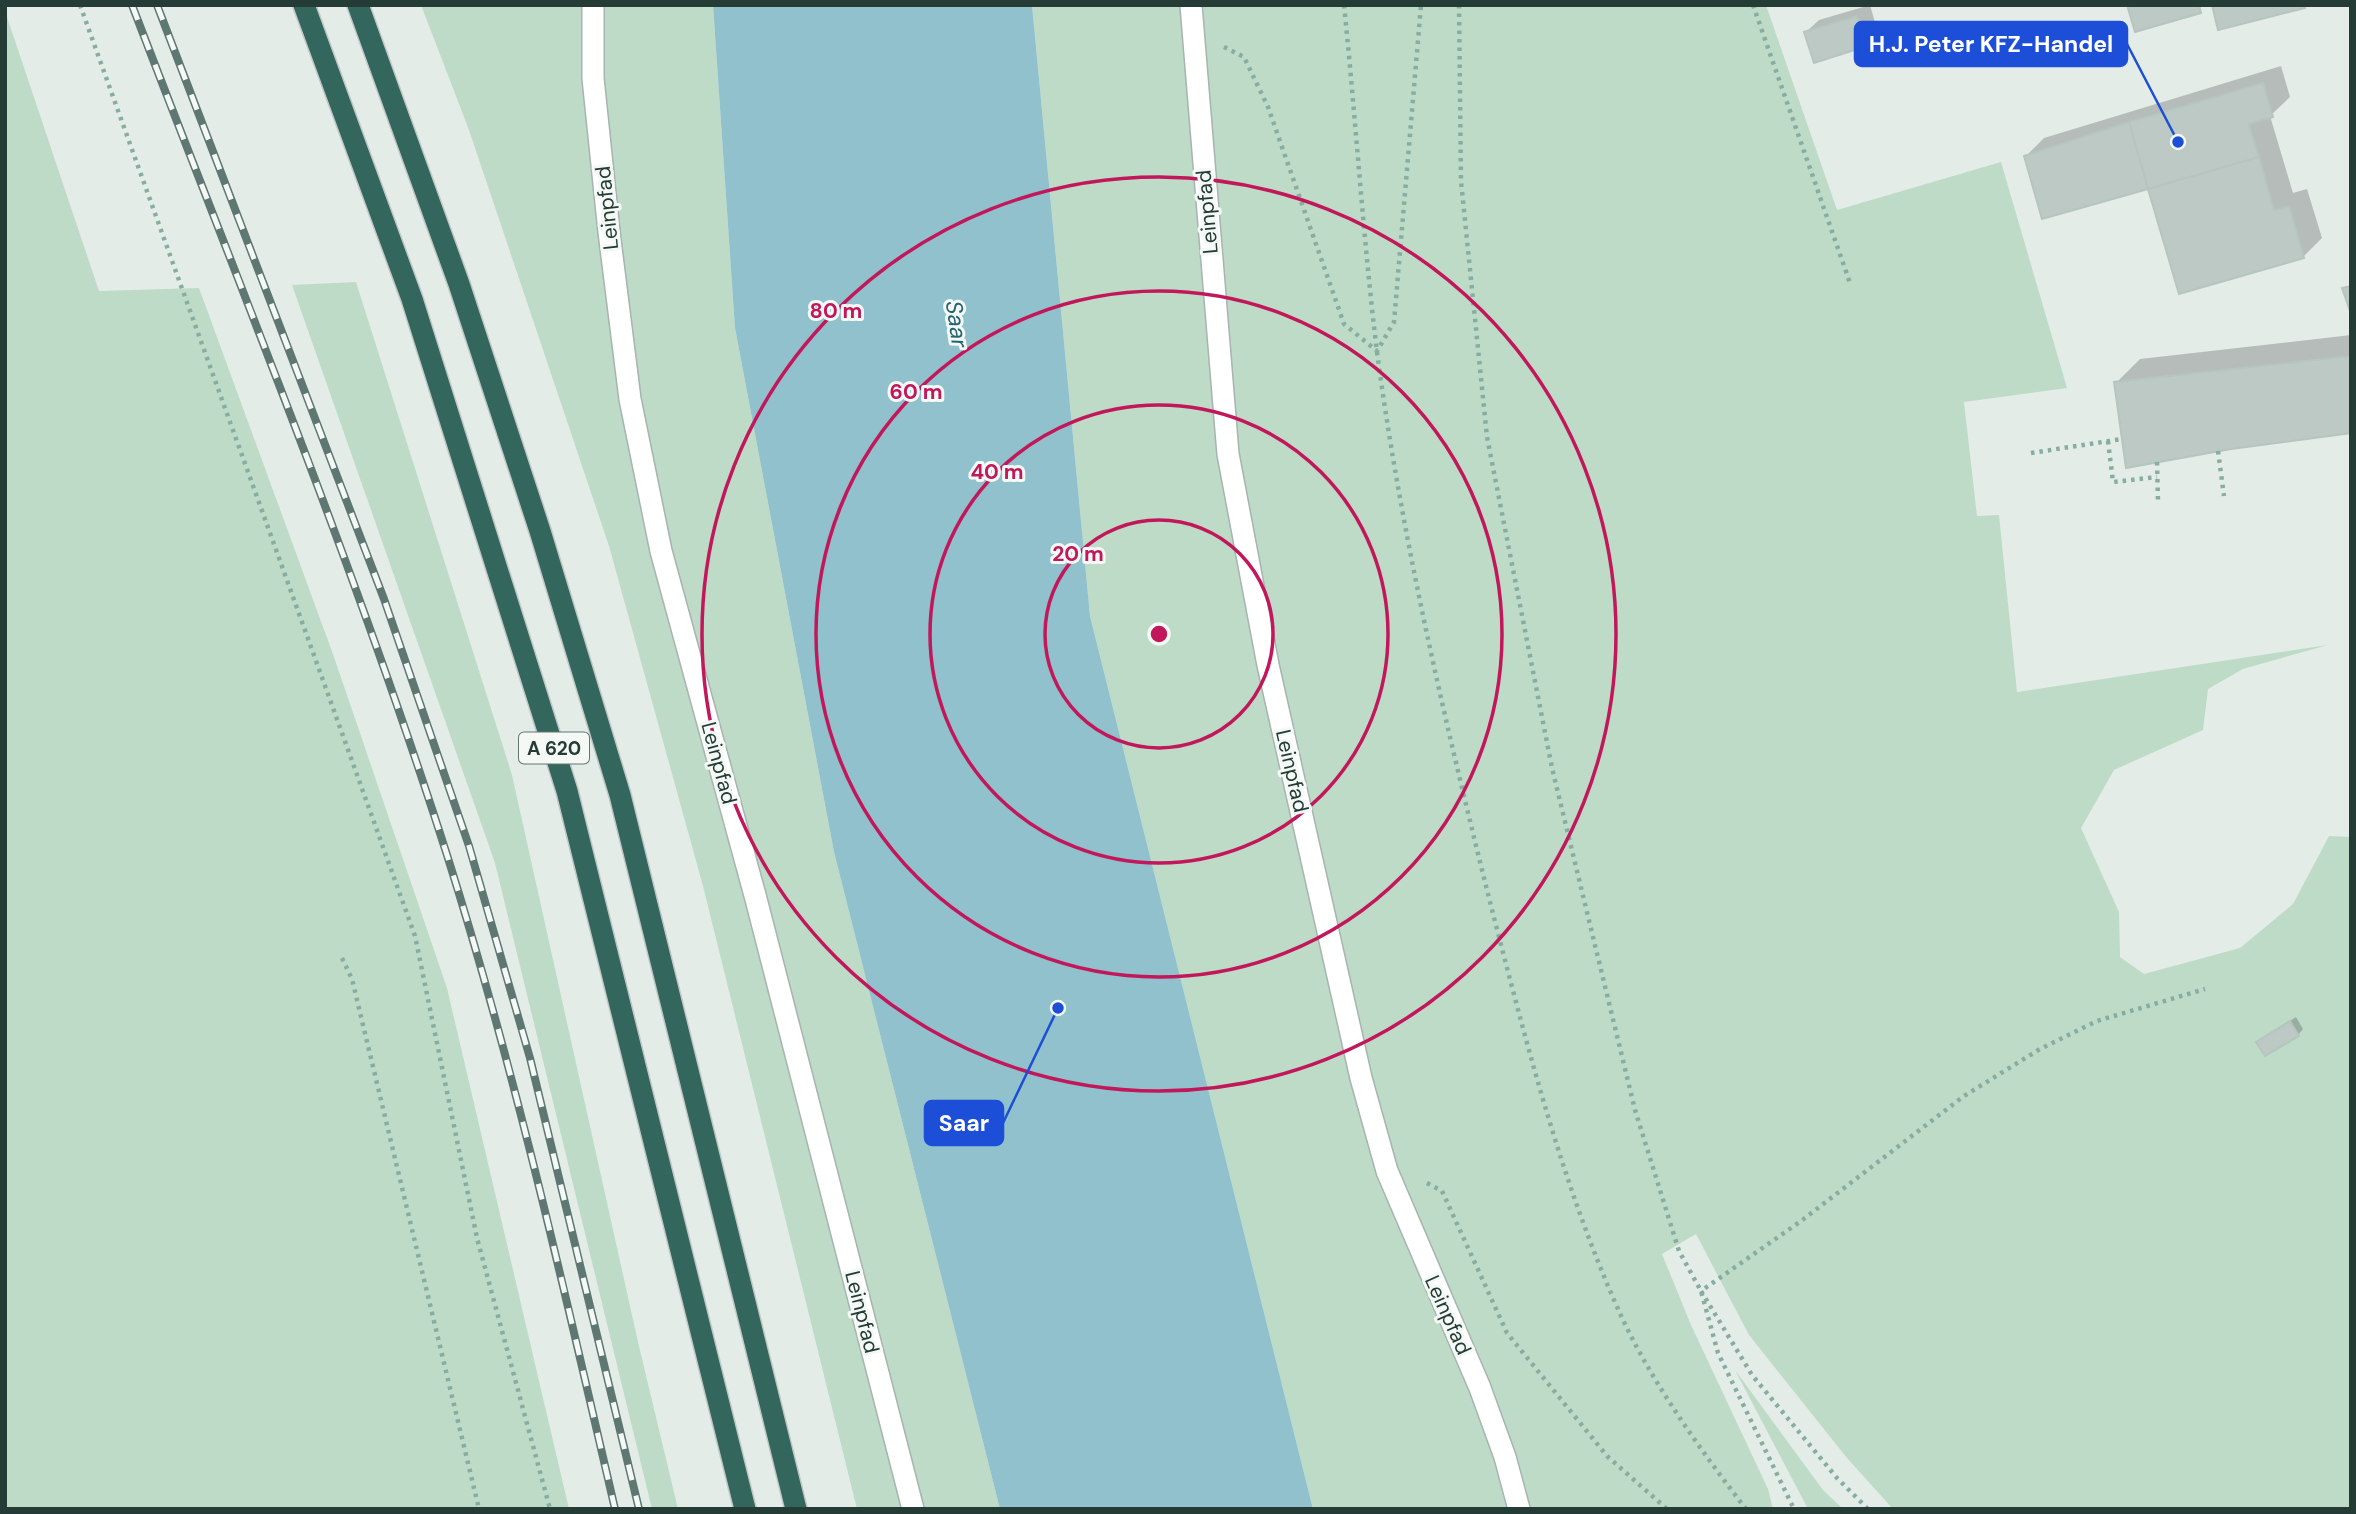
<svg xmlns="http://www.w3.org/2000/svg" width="2356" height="1514" font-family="'DM Sans',sans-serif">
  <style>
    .green { fill: #bedbc7 }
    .water { fill: #90c1cc }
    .shadow { fill: #0003 }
    .building { fill: #bcc9c5; stroke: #b6c5bf; stroke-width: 2 }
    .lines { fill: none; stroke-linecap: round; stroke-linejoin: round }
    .service-casing { stroke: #a7b4af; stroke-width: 24 }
    .motorway-casing { stroke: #c2c8c7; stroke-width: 24 }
    .path { stroke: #87ada2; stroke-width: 4.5; stroke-dasharray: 3.5 5; stroke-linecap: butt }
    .service { stroke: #fff; stroke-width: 21 }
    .motorway { stroke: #33665d; stroke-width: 21 }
    .rail-casing { stroke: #5f7772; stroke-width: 8 }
    .rail { stroke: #f4f9f6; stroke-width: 5; stroke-dasharray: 16; stroke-linecap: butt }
    .ring { fill: none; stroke: #c2185b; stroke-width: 3.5 }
    .labels { text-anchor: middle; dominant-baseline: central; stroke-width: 6; stroke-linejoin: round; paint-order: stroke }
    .shield { fill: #f4f9f6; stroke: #637570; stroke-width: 2 }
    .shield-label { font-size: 19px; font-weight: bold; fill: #253c36 }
    .street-label { font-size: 21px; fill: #253c36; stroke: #f4f9f6 }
    .water-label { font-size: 23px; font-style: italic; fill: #236373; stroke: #f4f9f6 }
    .centre { fill: #c2185b; stroke: #f4f9f6; stroke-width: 3.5 }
    .ring-label { font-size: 21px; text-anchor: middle; font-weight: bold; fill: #c2185b; stroke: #f4f9f6; stroke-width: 6; stroke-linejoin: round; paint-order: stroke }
    .leader { fill: none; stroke: #1d4ed8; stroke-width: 2.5 }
    .callout-dot { fill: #1d4ed8; stroke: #f4f9f6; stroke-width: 2.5 }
    .callout { fill: #1d4ed8; stroke: #1d4ed8; stroke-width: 2.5 }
    .callout-label { font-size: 23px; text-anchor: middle; font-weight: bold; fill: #fff }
  </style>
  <rect width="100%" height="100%" fill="#e4ece8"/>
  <path class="green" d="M421 5H713L735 328 834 852 1000 1509H857L703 886 609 546 469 130Z
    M1032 5H1766L1837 210 2001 162 2067 388 1964 402 1977 516 1999 515 2017 692 2328 645 2243 669 2208 689 2203 730 2114 770 2081 828 2119 912 2120 957 2144 974 2240 948 2293 904 2329 836 2351 837V1509H1893L1847 1458 1749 1335 1696 1234 1662 1254 1691 1325 1768 1489 1773 1509H1313L1090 616Z
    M5 11 99 291 199 288 334 657 447 988 569 1509H5Z
    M356 282 512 775 638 1342 678 1509H652L495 863 292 285Z
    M1735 1370 1823 1490 1843 1509H1808Z"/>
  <path class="water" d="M713 5H1032L1090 616 1313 1509H1000L834 852 735 328Z"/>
  <path class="shadow" d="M1870 5 1878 33 1866 45 1806 32 1819 20Z
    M2281 66 2290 97 2270 116 2293 193 2307 189 2322 238 2303 257 2149 187 2026 156 2044 138Z
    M2351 335V431L2116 383 2140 359Z
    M2296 1017 2303 1029 2298 1035 2259 1042Z"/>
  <path class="building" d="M2127 5H2199L2201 13 2135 32Z
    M2212 5H2304L2305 8 2218 30Z
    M1857 16 1867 46 1814 63 1804 32Z
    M2263 83 2273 117 2249 124 2259 157 2148 189 2129 122Z
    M2129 122 2148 189 2042 219 2024 156Z
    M2259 157 2274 210 2289 206 2304 258 2179 294 2148 189Z
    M2351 286V314L2342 288Z
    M2351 356V433L2231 449 2126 468 2114 382Z
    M2290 1021 2299 1036 2265 1056 2256 1042Z"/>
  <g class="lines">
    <defs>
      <path id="service" d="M593 5V78L609 232 630 399 661 551 756 899 913 1509
        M1191 5 1228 454 1268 665 1361 1078 1387 1171 1480 1388 1505 1457 1519 1509"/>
      <path id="motorway" d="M304 5 412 299 567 791 745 1509
        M358 5 459 284 540 531 620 795 796 1509"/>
    </defs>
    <use href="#service" class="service-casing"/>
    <use href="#motorway" class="motorway-casing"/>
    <path class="path" d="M80 5 415 936 477 1238 550 1509
      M1344 5C1356 121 1363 237 1377 352 1402 540 1446 726 1492 910 1527 1045 1561 1181 1618 1309 1648 1377 1701 1451 1746 1509
      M1459 5 1461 181 1487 437 1552 768 1635 1110 1679 1251 1701 1291 1718 1353 1794 1509
      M1753 5 1850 283
      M1224 47 1244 57 1268 107 1344 324 1377 351 1394 322 1421 5
      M2108 441 2113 482 2157 477
      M2218 451 2224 496
      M2031 453 2122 439
      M2157 462 2158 501
      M342 958 352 979 479 1509
      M1427 1183 1442 1191 1507 1333 1607 1456 1667 1509
      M1868 1509 1837 1478 1752 1375 1701 1291 1801 1221 1964 1096 2040 1049 2097 1021 2205 989"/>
    <use href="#service" class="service"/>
    <use href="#motorway" class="motorway"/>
    <defs>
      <path id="rail" d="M132 5C240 287 355 567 447 855 515 1070 564 1289 615 1509
        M157 5 384 599 469 846 530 1058 639 1509"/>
    </defs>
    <use href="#rail" class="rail-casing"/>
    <use href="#rail" class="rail"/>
  </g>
  <g class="ring">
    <circle cx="1159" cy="634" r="114"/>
    <circle cx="1159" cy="634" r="229"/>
    <circle cx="1159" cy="634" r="343"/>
    <circle cx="1159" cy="634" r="457"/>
  </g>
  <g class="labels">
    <rect class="shield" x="519" y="732.5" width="70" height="31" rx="5"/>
    <g class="shield-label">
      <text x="554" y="748">A 620</text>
    </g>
    <g class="street-label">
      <text transform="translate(607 208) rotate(-96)">Leinpfad</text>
      <text transform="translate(1207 212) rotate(-95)">Leinpfad</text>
      <text transform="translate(719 763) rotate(75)">Leinpfad</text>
      <text transform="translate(1292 771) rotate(77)">Leinpfad</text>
      <text transform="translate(862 1312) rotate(76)">Leinpfad</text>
      <text transform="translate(1448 1315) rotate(66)">Leinpfad</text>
    </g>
    <g class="water-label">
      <text transform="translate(957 324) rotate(82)">Saar</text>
    </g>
  </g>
  <circle cx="1159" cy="634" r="10" class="centre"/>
  <g class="ring-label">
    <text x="836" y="318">80 m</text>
    <text x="916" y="399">60 m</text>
    <text x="997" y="479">40 m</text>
    <text x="1078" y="561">20 m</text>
  </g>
  <path class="leader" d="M2178 142L2127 44M1058 1008L1003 1123"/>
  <g class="callout-dot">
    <circle cx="2178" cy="142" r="7"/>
    <circle cx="1058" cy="1008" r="7"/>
  </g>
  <g class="callout">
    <rect x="1855" y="22" width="272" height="44" rx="7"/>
    <rect x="925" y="1101" width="78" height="44" rx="7"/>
  </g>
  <g class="callout-label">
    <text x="1991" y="52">H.J. Peter KFZ-Handel</text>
    <text x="964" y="1131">Saar</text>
  </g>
  <rect width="2356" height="1514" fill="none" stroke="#253c36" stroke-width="14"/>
</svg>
